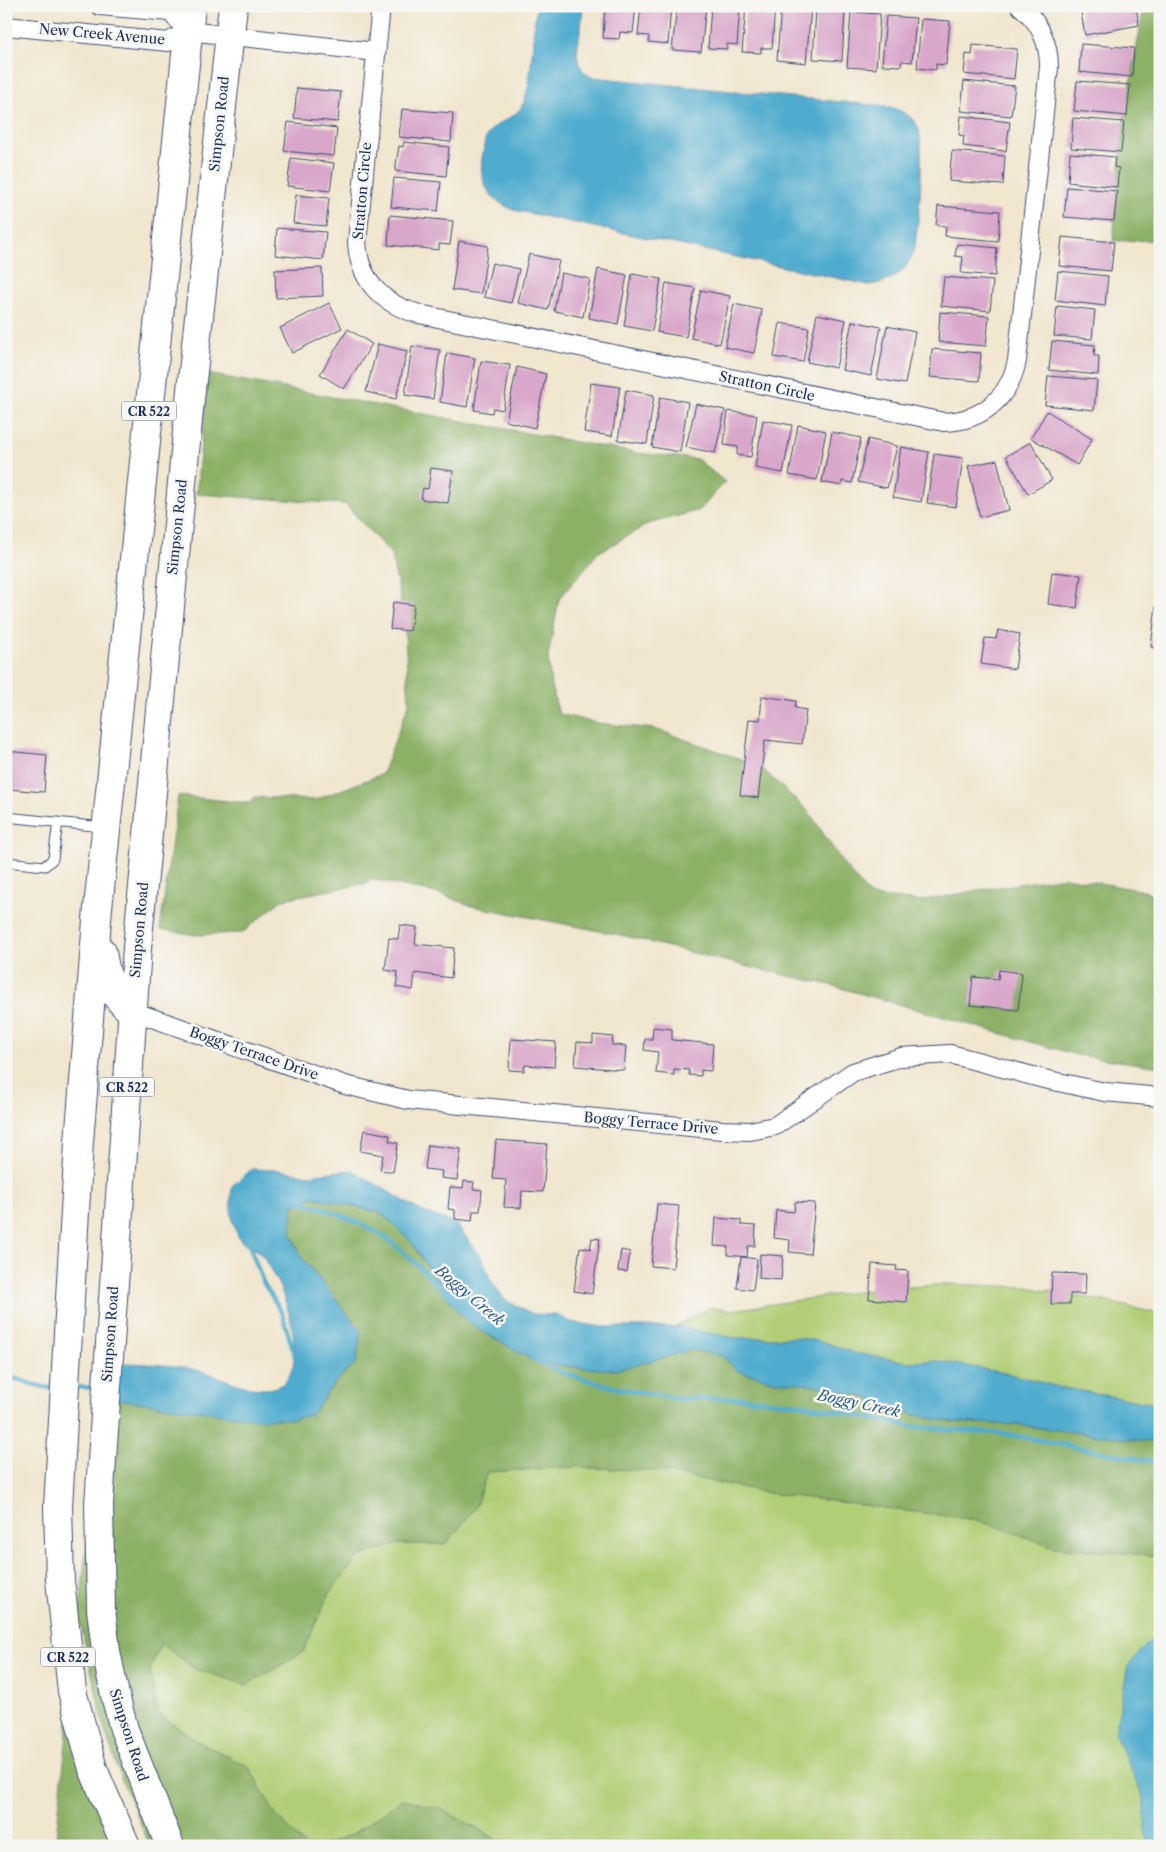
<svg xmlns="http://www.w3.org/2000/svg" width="1166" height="1852" font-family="'Libre Caslon Text',serif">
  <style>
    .green { fill: #b0ce75; stroke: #667e6a }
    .forest { fill: #8cb166; stroke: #547062 }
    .water { fill: #50acce; stroke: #366e96 }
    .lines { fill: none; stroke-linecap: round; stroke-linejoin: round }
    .stream { stroke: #50acce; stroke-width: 4.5 }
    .building { fill: #d9a7ca }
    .service-casing { stroke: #3b4a6f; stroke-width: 11 }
    .minor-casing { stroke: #3b4a6f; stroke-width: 20 }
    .primary-casing { stroke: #3b4a6f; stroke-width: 30 }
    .service { stroke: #fff; stroke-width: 9 }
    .minor { stroke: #fff; stroke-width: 18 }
    .primary { stroke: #fff; stroke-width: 28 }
    .labels { text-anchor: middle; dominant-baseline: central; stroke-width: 5; stroke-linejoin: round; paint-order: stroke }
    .shield { fill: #f6f6f2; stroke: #5d6b8a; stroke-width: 1 }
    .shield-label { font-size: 12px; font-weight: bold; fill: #1b2f5e }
    .street-label { font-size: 14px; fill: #1b2f5e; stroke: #f6f6f2 }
    .water-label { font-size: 15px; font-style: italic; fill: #2e5b85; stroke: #f6f6f2 }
  </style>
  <rect width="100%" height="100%" fill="#f6f6f2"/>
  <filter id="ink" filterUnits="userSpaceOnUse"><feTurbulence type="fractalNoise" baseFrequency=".02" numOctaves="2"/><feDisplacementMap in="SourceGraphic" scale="10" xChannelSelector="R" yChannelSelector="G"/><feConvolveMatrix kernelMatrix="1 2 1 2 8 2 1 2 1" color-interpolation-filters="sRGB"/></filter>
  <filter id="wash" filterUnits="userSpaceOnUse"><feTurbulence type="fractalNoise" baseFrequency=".0096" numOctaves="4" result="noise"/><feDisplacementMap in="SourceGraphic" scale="20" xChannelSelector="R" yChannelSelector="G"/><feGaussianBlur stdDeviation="1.12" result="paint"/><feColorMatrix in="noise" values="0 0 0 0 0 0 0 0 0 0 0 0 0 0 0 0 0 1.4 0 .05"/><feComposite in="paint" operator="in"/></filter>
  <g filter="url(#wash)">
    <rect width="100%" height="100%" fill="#f1e6ce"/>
    <path class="green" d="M945 1284 1026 1287 1103 1301 1160 1314V1405L1058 1387 1015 1375 972 1367 937 1361 908 1362 854 1353 824 1342 800 1338H734L674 1327 711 1307 732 1310 855 1292Z
      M574 1467 660 1471 770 1493 977 1520 1055 1547 1160 1556V1630L1128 1666 1115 1734 1144 1799 1147 1846H504L491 1836 403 1799C371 1822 346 1846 305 1846L275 1814 249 1767 199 1742 157 1713 150 1670 161 1643 195 1669 303 1652 329 1593 358 1557 398 1544H446L475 1508 487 1472Z"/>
    <path class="forest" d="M1144 6H1160V240L1113 241 1124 119Z
      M208 374 636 453 697 459 725 482 700 510 648 524 598 553 559 599 548 657 551 685 559 714 597 723 655 729 758 765 809 812 845 866 870 896 920 901 985 889 1065 877 1145 891 1160 900V1067L1077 1055 830 985 753 968 625 936 472 906 440 894 371 879 368 883 283 899 242 933 195 935 160 929 178 796 250 803 254 797 315 800 382 774 409 704 404 617 391 554 345 504 196 494Z
      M314 1197 381 1213 409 1239 458 1312 530 1359 569 1367 616 1370 692 1349 722 1356 738 1371 775 1381 810 1384 857 1395 918 1416 951 1422 1019 1425 1160 1443V1556L1055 1547 977 1520 770 1493 660 1471 574 1467 487 1472 475 1508 446 1544H398L358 1557 329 1593 303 1652 247 1685 195 1669 161 1643 150 1670 157 1713 199 1742 249 1767 275 1814 305 1846H150L121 1778 105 1731 79 1617 102 1397 311 1415C326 1397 335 1377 356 1364L335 1296 302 1258 291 1234 292 1206Z
      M73 1677 131 1846H55Z
      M403 1799 441 1809 491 1836 504 1846H324L354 1833Z"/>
    <path class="water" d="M537 6H582C586 30 564 62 591 77L891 107C901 111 913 116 918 127 925 141 919 236 913 253 906 273 889 283 869 285L514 210C488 200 477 180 483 153 484 148 484 139 488 134 497 120 518 119 524 102 534 72 531 37 537 6Z
      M252 1169 279 1170 309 1175 352 1170 421 1211 456 1224 483 1259 490 1279 505 1300 533 1314 557 1315 571 1322 603 1327H679L734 1338H800L824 1342 854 1353 908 1362 937 1361 972 1367 1015 1375 1058 1387 1160 1405V1443L1019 1425 951 1422 918 1416 857 1395 810 1384 775 1381 738 1371 722 1356 692 1350 616 1370 569 1367 530 1359 478 1329 458 1312 409 1239 381 1213 314 1197 293 1206 291 1234 302 1258 361 1331 356 1364C335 1377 326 1397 311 1415L292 1419H257L102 1397 106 1362C138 1364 173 1363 204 1372 225 1378 244 1390 266 1389 315 1388 289 1300 274 1276 270 1269 266 1259 260 1253 254 1248 242 1245 239 1238 230 1220 230 1205 232 1186Z
      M1160 1630V1846H1147L1144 1799 1115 1734 1128 1666Z"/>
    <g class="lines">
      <path class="stream" d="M295 1202C317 1203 372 1227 390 1241 411 1258 430 1278 449 1296
        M248 1242 263 1282 282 1313 295 1356
        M533 1359 563 1373 616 1388 678 1399 742 1398 806 1405 913 1427 1005 1434 1160 1463
        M6 1377C24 1379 38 1389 56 1388
        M74 1387 99 1388"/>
    </g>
    <g id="blocks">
      <path class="building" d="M605 6H636L633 33 620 32 619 39 603 38Z
        M641 6H671L668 44 649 42V36L638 35Z
        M677 6H706L701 52 672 50Z
        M711 6H740L737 45 727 44V49L708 48Z
        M746 6H775L772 48H761V53L742 52Z
        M781 6 811 7 806 63 777 60Z
        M1080 6H1136L1139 25 1085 35Z
        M816 8 845 11 842 61 813 59Z
        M851 12 880 14 876 69 847 67Z
        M886 16 916 18 912 62 902 61 901 66 882 65Z
        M921 19 950 21 946 65 936 64V70L917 68Z
        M1081 44 1134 48 1132 77 1079 72Z
        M973 45 1017 49 1014 79 964 74 966 54 972 55Z
        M964 81 1015 86 1011 116 961 111Z
        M1077 81 1130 85 1127 116 1074 111Z
        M297 88 341 92 338 122 294 118Z
        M402 109 453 113 451 142 399 137Z
        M961 116 1010 122 1006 151 963 146 964 136 959 135Z
        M1073 118 1124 122 1121 152 1071 148Z
        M288 122 337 128 334 156 284 151Z
        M404 142 449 147 446 176 395 171 399 146 403 147Z
        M952 151 1005 156 1003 185 949 181Z
        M1070 153 1115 157 1114 167 1119 168 1117 187 1068 182Z
        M291 158 334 163 330 191 287 186Z
        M394 178 441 182 438 211 391 207Z
        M1067 187 1117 191 1114 221 1064 217Z
        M296 195 329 198 326 226 293 223Z
        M938 206 1000 211 998 241 945 236 946 226 936 225Z
        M390 215 453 221 450 245 439 244V250L388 245Z
        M277 228 326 232 323 260 275 255Z
        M1062 237 1114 242 1111 271 1059 266Z
        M459 241 488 246 481 294 452 290Z
        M957 244 997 248 995 276 961 273 963 257 955 256Z
        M529 254 559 261 548 310 518 303Z
        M492 263 519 269 511 303 484 297Z
        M322 268 323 296 276 298 275 270Z
        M598 269 627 275 618 324 589 318Z
        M1058 271 1108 276 1105 306 1055 300Z
        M561 273 590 279 583 317 554 311Z
        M632 274 661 279 652 331 624 326Z
        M944 277 993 281 990 311 941 306Z
        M666 283 695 288 686 337 657 332Z
        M701 290 730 296 720 344 691 338Z
        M329 303 342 328 292 353 280 328Z
        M734 304 762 310 754 353 725 347Z
        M1057 306 1095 310 1092 339 1054 336Z
        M940 312 989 316 986 346 938 342Z
        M817 314 846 320 836 368 807 362Z
        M852 321 881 327 871 376 842 370Z
        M780 323 809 328 803 362 774 357Z
        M887 326 915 332 905 384 877 379Z
        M348 329 372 344 344 389 320 374Z
        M1052 341 1095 345 1094 356H1099L1098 375 1049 370Z
        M378 344 407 351 396 399 366 392Z
        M412 346 440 350 433 399 405 395Z
        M932 349 981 353 979 381 930 377Z
        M447 353 475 358 467 407 440 402Z
        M481 361 510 365 503 410 493 408 492 413 474 410Z
        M517 367 546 374 535 428 506 421Z
        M1048 376 1097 380 1094 410 1045 405Z
        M591 383 620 387 612 436 584 432Z
        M626 390 654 395 647 444 618 440Z
        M660 397 688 402 680 452 652 447Z
        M696 404 725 410 715 453 686 447Z
        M728 411 757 415 751 457 737 455 738 447 724 445Z
        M1047 411 1092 439 1077 465 1031 438Z
        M763 420 792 425 783 473 755 468Z
        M798 425 826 431 817 480 789 475Z
        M832 432 861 438 852 483 842 481 841 486 822 482Z
        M868 439 897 446 887 488 858 482Z
        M1031 442 1052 480 1028 494 1006 456Z
        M901 447 929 452 921 502 893 497Z
        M934 454 963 458 956 507 927 503Z
        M997 460 1009 510 980 517 968 466Z
        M431 468 453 471 448 503 421 499 423 488 428 489Z
        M1052 572 1081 575 1077 608 1048 604Z
        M393 602 414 605 410 631 390 629Z
        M1156 605 1160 606V649L1151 647Z
        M998 630 1020 634 1015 669 981 664 985 638 996 639Z
        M762 696 796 701 795 708 806 710 802 744 765 740 758 798 740 795 749 719 760 720Z
        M6 751 47 755 44 792 8 789 6 793Z
        M400 925 417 927 415 944 454 948 451 978 415 973 413 990 396 987 398 972 385 970 389 938 398 939Z
        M999 970 1022 973 1018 1010 970 1005 973 977 998 979Z
        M653 1027 672 1029V1040L713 1044 711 1071 701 1070V1076L689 1075V1070L674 1069V1075L656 1073 658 1052 644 1050 645 1039H652Z
        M593 1035 613 1037 612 1045 626 1046 624 1070 575 1066 577 1042 593 1043Z
        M511 1039 556 1042 554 1067 525 1065 524 1071 509 1070Z
        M364 1130 390 1135 389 1141 398 1143 393 1172 380 1170 383 1155 360 1151Z
        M496 1140 547 1144 543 1192 522 1191 521 1208 504 1207 506 1180 493 1179Z
        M428 1145 461 1149 457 1180 441 1178 442 1171 425 1169Z
        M464 1181 474 1182 473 1189 482 1190 480 1211H473L472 1221 455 1219V1210L448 1209 450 1187 463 1188Z
        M795 1202 815 1203 810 1254 789 1252 790 1240 774 1238 776 1210 794 1212Z
        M657 1204 679 1206 673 1268 651 1266Z
        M716 1218 741 1220V1225L756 1226 755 1246H748L747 1257 728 1255V1247L714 1246Z
        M592 1238 600 1239 592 1294 574 1291 580 1247 590 1249Z
        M621 1250 630 1252 627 1272 618 1271Z
        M760 1254 783 1256 781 1280 759 1278Z
        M741 1257 757 1259 753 1290 737 1288Z
        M872 1264 897 1266 896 1270 908 1271 906 1302 869 1299Z
        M1052 1273 1086 1274 1085 1294H1070V1304H1051Z"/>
    </g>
  </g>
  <g filter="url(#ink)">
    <use href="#blocks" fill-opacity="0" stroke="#3b4a6f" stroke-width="1"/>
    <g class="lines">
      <defs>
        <path id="service" d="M6 817 103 827
          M6 862 45 866 53 859 58 822"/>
        <path id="minor" d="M100 6 170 12 188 31
          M381 6 357 242C359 281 382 304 419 314L944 422C982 421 1009 398 1017 361L1049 67C1049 43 1039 21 1020 6
          M6 26 168 42 188 31
          M188 31 376 52
          M132 1011 345 1085 408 1100 722 1130 750 1131 775 1126 853 1072 901 1057 950 1054 1044 1079 1105 1092 1160 1097"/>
        <path id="primary" d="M102 952C106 977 111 997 132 1011
          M126 1846 93 1769 72 1691 60 1580 58 1507 79 1142 98 908 191 6
          M170 1846 124 1729 115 1695 106 1651 101 1609 99 1504 137 948 191 390 233 6"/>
      </defs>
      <use href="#service" class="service-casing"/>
      <use href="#minor" class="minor-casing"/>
      <use href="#primary" class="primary-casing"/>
      <use href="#service" class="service"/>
      <use href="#minor" class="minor"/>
      <use href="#primary" class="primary"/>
    </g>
  </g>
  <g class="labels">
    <g class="shield">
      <rect x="121.5" y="401.5" width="55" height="19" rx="4"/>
      <rect x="99.5" y="1077.5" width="55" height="19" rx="4"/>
      <rect x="40.5" y="1647.5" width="55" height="19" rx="4"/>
    </g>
    <g class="shield-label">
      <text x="149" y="411">CR 522</text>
      <text x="127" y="1087">CR 522</text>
      <text x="68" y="1657">CR 522</text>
    </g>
    <g class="street-label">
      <text transform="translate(102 34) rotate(5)">New Creek Avenue</text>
      <text transform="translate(219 124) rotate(-84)">Simpson Road</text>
      <text transform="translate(362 191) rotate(-85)">Stratton Circle</text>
      <text transform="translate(767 386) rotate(12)">Stratton Circle</text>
      <text transform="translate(177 527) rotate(-84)">Simpson Road</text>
      <text transform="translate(139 930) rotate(-85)">Simpson Road</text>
      <text transform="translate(254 1053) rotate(19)">Boggy Terrace Drive</text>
      <text transform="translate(651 1123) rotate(5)">Boggy Terrace Drive</text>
      <text transform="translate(110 1334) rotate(-86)">Simpson Road</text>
      <text transform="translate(129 1735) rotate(72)">Simpson Road</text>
    </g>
    <g class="water-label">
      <text transform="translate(470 1295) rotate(40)">Boggy Creek</text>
      <text transform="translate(859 1403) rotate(12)">Boggy Creek</text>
    </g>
  </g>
  <rect width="1166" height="1852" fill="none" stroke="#f6f6f2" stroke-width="25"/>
</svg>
